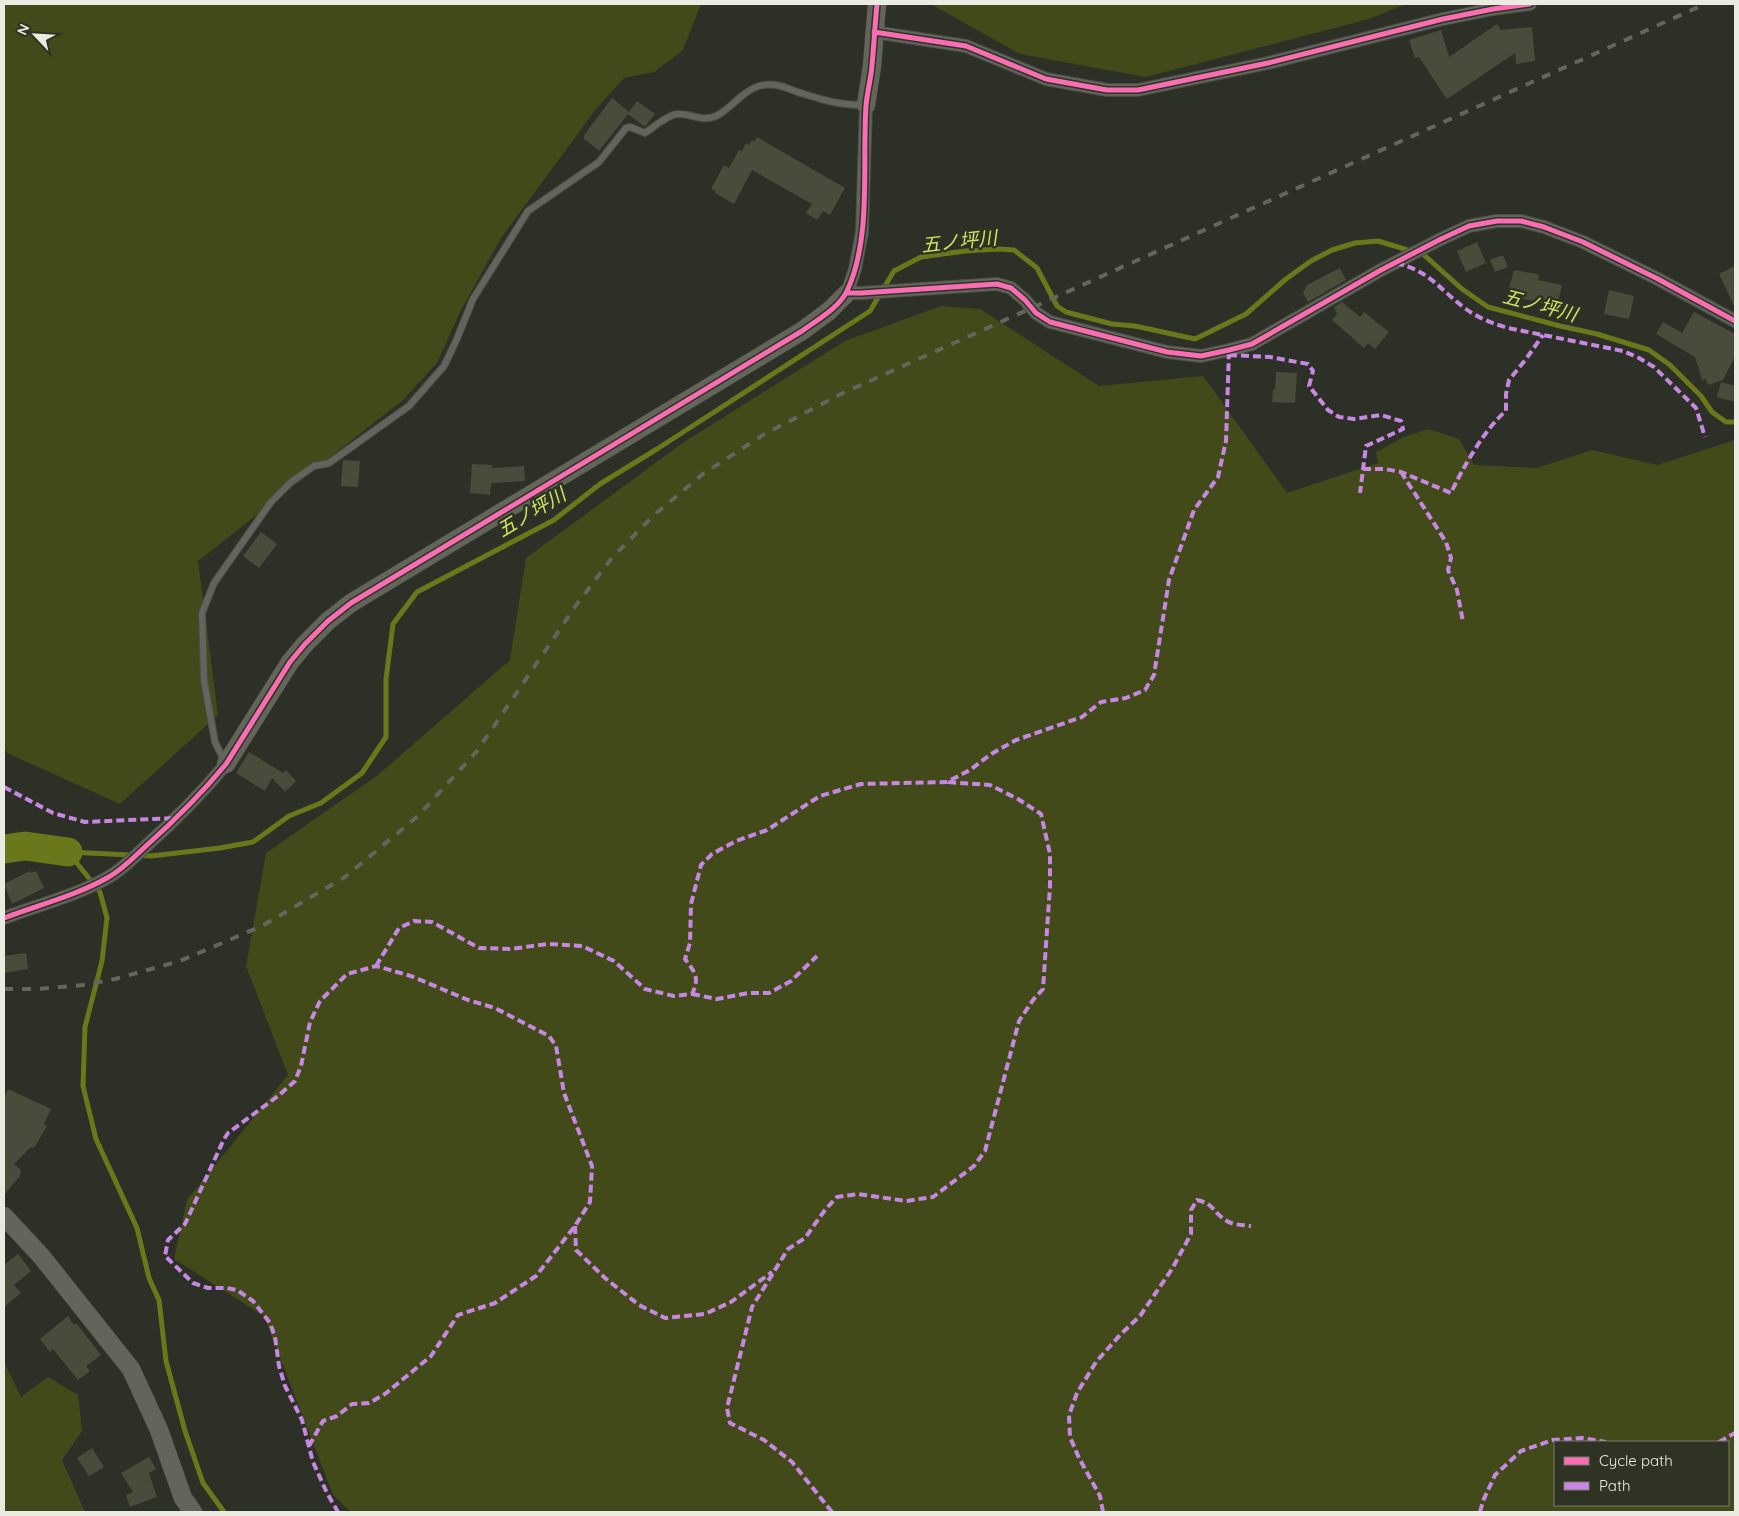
<svg xmlns="http://www.w3.org/2000/svg" width="1739" height="1516" font-family="Quicksand,'Noto Sans JP',sans-serif">
  <style>
    .green { fill: #424a1a; fill-rule: evenodd }
    .lines { fill: none; stroke-linecap: round; stroke-linejoin: round }
    .stream { stroke: #6a771b; stroke-width: 5 }
    .river { stroke: #6a771b; stroke-width: 29 }
    .building { fill: #494c3a }
    .lane-casing { stroke: #4c4e46; stroke-width: 8 }
    .street-casing { stroke: #4c4e46; stroke-width: 14 }
    .secondary-casing { stroke: #4c4e46; stroke-width: 19 }
    .lane { stroke: #63645d; stroke-width: 6 }
    .street { stroke: #63645d; stroke-width: 12 }
    .secondary { stroke: #63655b; stroke-width: 18 }
    .rail { stroke: #63665d; stroke-width: 4; stroke-dasharray: 9 9; stroke-linecap: butt }
    .quiet { stroke: #c787e3; stroke-width: 4; stroke-dasharray: 8 4; stroke-linecap: butt }
    .cycleway-casing { stroke: #2f3323; stroke-width: 8 }
    .cycleway { stroke: #f96db3; stroke-width: 5 }
    .labels { text-anchor: middle; dominant-baseline: central; stroke-width: 5; stroke-linejoin: round; paint-order: stroke }
    .water-label { font-size: 19px; font-style: italic; fill: #d0e569; stroke: #2f3323 }
  </style>
  <rect width="100%" height="100%" fill="#2d3026"/>
  <path class="green" d="M4 4H701L683 50 654 72 624 78 596 109 501 238 461 310 437 363 403 400 198 561 218 715 120 804 7 753 4 748Z
    M931 4H1406L1369 19 1146 77 1020 54Z
    M941 306 980 309 1099 386 1203 376 1287 493 1378 463 1376 452 1404 437 1429 429 1459 439 1474 465 1537 468 1592 450 1657 465 1735 440V1512H351L333 1495 264 1316 174 1259 187 1200 288 1075 246 966 266 853 378 775 510 660 526 558 684 442 845 341ZM1728 1442V1505H1555V1442Z
    M4 1362 21 1397 48 1377 78 1395 82 1431 62 1460 85 1512H4Z"/>
  <g class="lines">
    <path class="stream" d="M68 852 151 856 220 848 253 842 289 816 321 803 362 773 386 737V679L393 624 417 592 554 520 600 484 657 449 870 311 894 271 921 257 965 251 998 249 1014 250 1037 268 1057 306 1066 312 1112 324 1135 326 1195 339 1246 314 1286 279 1311 261 1332 250 1355 243 1378 241 1424 255 1462 289 1488 307 1560 326 1597 334 1649 350 1670 365 1701 396 1712 412 1726 422H1735
      M68 852 100 892 107 918 102 961 85 1027 83 1086 96 1139 137 1228 149 1278 159 1300 166 1361 185 1431 203 1483 224 1512"/>
    <path class="river" d="M4 849 25 846 68 852"/>
  </g>
  <path class="building" d="M1497 24 1501 30 1532 27 1535 61 1516 64 1515 53 1447 99 1446 98 1419 57 1415 58 1409 40 1441 30 1449 57Z
    M612 98 629 112 637 101 655 114 645 127 628 114 599 151 583 138 585 135H584Z
    M757 137 845 188 830 215 823 211 817 220 806 213 812 204 752 170 734 204 715 193 716 191 711 189 724 165 729 168 739 150 742 151 746 143 749 145 752 140 754 142Z
    M1477 242 1486 263 1466 272 1457 251Z
    M1503 255 1508 267 1495 272 1490 260Z
    M1735 266V308L1719 274Z
    M1340 268 1346 280 1308 302 1303 293 1307 285Z
    M1514 270 1537 274 1539 275 1538 280 1562 285 1557 307 1507 295Z
    M1609 290 1634 296 1629 319 1604 314Z
    M1342 302 1360 317 1364 312 1389 332 1375 349 1368 343 1364 348 1332 320 1337 314 1334 307Z
    M1694 312 1735 334V356L1723 380 1708 385 1706 379 1702 380 1695 357 1656 334 1663 322 1682 333Z
    M1276 372 1297 373 1295 403 1272 402 1273 389H1275Z
    M1721 382 1735 386V402L1717 397Z
    M343 460 360 461 358 487 341 486Z
    M472 464 492 465V468L524 466 525 481 491 483 490 495 470 493Z
    M261 532 277 544 259 568 243 556Z
    M249 752 283 773 286 770 296 781 285 792 272 778 265 791 236 773Z
    M30 871 31 873 36 871 44 888 12 904 4 884Z
    M26 953 28 969 4 973V956Z
    M8 1089 51 1109 44 1124 47 1126 34 1148 31 1147 14 1164 21 1170 20 1176 4 1195V1099Z
    M18 1254 31 1271 14 1285 21 1293 4 1307V1265Z
    M68 1316 74 1325 76 1323 101 1355 86 1366 90 1371 78 1380 53 1349 50 1352 40 1339Z
    M92 1448 104 1467 89 1476 77 1458Z
    M149 1457 156 1469 149 1473 157 1497 130 1507 126 1495 133 1492 121 1473Z"/>
  <g class="lines">
    <defs>
      <path id="lane" d="M225 762 215 742 204 680 202 613 214 583 271 502 291 482 314 466 329 463 409 406 444 366 456 341 473 299 528 211 599 162 626 128 630 127 645 133C654 127 668 114 679 114 692 114 702 122 716 116 736 106 747 81 776 85 784 86 793 91 801 93 826 101 839 105 865 105"/>
      <path id="street" d="M874 32 966 46 1046 79 1107 90H1138L1268 63 1443 19 1493 9 1530 4
        M866 105 862 232 855 269 847 293H861L997 284 1011 288 1025 300 1036 313 1050 322 1167 352 1201 356 1229 350 1252 344 1381 270 1441 239 1469 226 1497 221H1521L1544 227 1583 242 1658 279 1735 321
        M4 918C38 905 75 896 107 878 122 870 133 858 146 846 174 821 202 793 226 764"/>
      <path id="secondary" d="M866 105 872 66 877 4
        M226 764 290 662 305 644 328 621 351 603 802 331 829 311 847 293
        M4 1216 42 1257 131 1369 159 1430 183 1498 193 1512"/>
    </defs>
    <use href="#lane" class="lane-casing"/>
    <use href="#street" class="street-casing"/>
    <use href="#secondary" class="secondary-casing"/>
    <use href="#lane" class="lane"/>
    <use href="#street" class="street"/>
    <use href="#secondary" class="secondary"/>
    <path class="rail" d="M4 989H38L83 985 115 979 180 961 262 926 345 877 418 816 477 751 577 604 611 559 654 515 703 474 763 435 841 394 1705 4"/>
    <path class="quiet" d="M1396 263C1430 271 1440 290 1466 309 1478 318 1494 324 1508 328L1623 351 1639 358 1654 367 1696 408 1705 437
      M1229 355 1270 357 1308 364 1313 371 1309 386 1328 410 1339 417 1354 419 1381 415 1401 421 1403 429 1366 446 1360 493
      M1363 469H1385L1401 472 1451 493C1462 469 1486 427 1506 411V394L1509 380 1526 359 1543 335
      M1401 472 1446 542 1451 558 1448 570 1457 590 1463 622
      M4 787 53 813 85 822 175 818
      M376 966 399 928 414 921 432 922 479 948 510 949 548 944 582 946 614 961 645 989 674 996 692 994C700 978 695 972 685 959L690 943 691 904 701 865 712 854 736 841 767 830 820 796 861 784 947 782 970 770 991 754 1016 740 1082 717 1101 702 1126 698 1145 690 1154 675 1169 580 1194 510 1218 477 1226 441 1229 350
      M692 994 717 999 748 993H769L791 981 817 956
      M575 1226 576 1250 605 1278 639 1305 665 1318 705 1314 731 1302 772 1272
      M1719 1442 1735 1433
      M309 1446 323 1421 337 1416 352 1404 369 1403 385 1394 431 1356 458 1315 495 1303 536 1276 575 1226 590 1202 592 1166 564 1093 556 1046 549 1036 495 1008 468 1000 411 976 376 966 369 968 347 974 320 1001 310 1022 301 1066 295 1081 278 1096 228 1133 224 1139 185 1224 168 1240 165 1256 193 1283 208 1288H227L237 1290 253 1301 270 1323 275 1337 279 1366 285 1386 302 1420 313 1462 327 1493 338 1512
      M832 1512 792 1462 764 1440 730 1423 727 1408 752 1307 788 1249 805 1238 825 1210 837 1197 858 1194 906 1201 933 1197 974 1166 985 1151 1019 1021 1033 1000 1043 989 1050 886V854L1041 814 1018 799 990 785 947 782
      M1103 1512 1100 1496 1079 1458 1070 1437 1069 1415 1077 1393 1096 1362 1120 1335 1140 1316 1172 1269 1191 1234V1210L1197 1200C1215 1204 1212 1212 1227 1221 1233 1225 1243 1225 1251 1226
      M1480 1512 1483 1501 1495 1475 1521 1451 1553 1440 1582 1438 1606 1442
      M1734 1512H1735"/>
    <defs>
      <path id="cycleway" d="M874 32 966 46 1046 79 1107 90H1138L1268 63 1443 19 1493 9 1530 4
        M847 293H861L997 284 1011 288 1025 300 1036 313 1050 322 1167 352 1201 356 1229 350 1252 344 1381 270 1441 239 1469 226 1497 221H1521L1544 227 1583 242 1658 279 1735 321
        M4 918C38 905 75 896 107 878 122 870 133 858 146 846 174 821 202 793 226 764L290 662 305 644 328 621 351 603 802 331C817 320 839 308 847 291 872 238 862 164 866 106 867 92 871 79 872 65 874 44 875 24 877 4"/>
    </defs>
    <use href="#cycleway" class="cycleway-casing"/>
    <use href="#cycleway" class="cycleway"/>
  </g>
  <g class="labels">
    <g class="water-label">
      <text transform="translate(959 241) rotate(-6)">五ノ坪川</text>
      <text transform="translate(1540 305) rotate(15)">五ノ坪川</text>
      <text transform="translate(531 512) rotate(-31)">五ノ坪川</text>
    </g>
  </g>
  <rect width="1739" height="1516" fill="none" stroke="#eaece2" stroke-width="10"/>
  <rect x="1554" y="1441" width="175" height="65" fill="#2f3323" stroke="#7a7d6f"/>
  <rect x="1564" y="1457" width="25" height="8" fill="#f96db3" stroke="#7a7d6f"/>
  <text x="1599" y="1466" font-size="15" fill="#eaece2">Cycle path</text>
  <rect x="1564" y="1482" width="25" height="8" fill="#c787e3" stroke="#7a7d6f"/>
  <text x="1599" y="1491" font-size="15" fill="#eaece2">Path</text>
  <g transform="translate(35 35) rotate(295)" stroke="#2f3323" stroke-width="4" paint-order="stroke">
  <path d="M0-4L9 19L0 12L-9 19Z" fill="#eaece2"/>
  <text y="-8" font-size="14" font-weight="bold" text-anchor="middle" fill="#eaece2">N</text>
  </g>
</svg>
